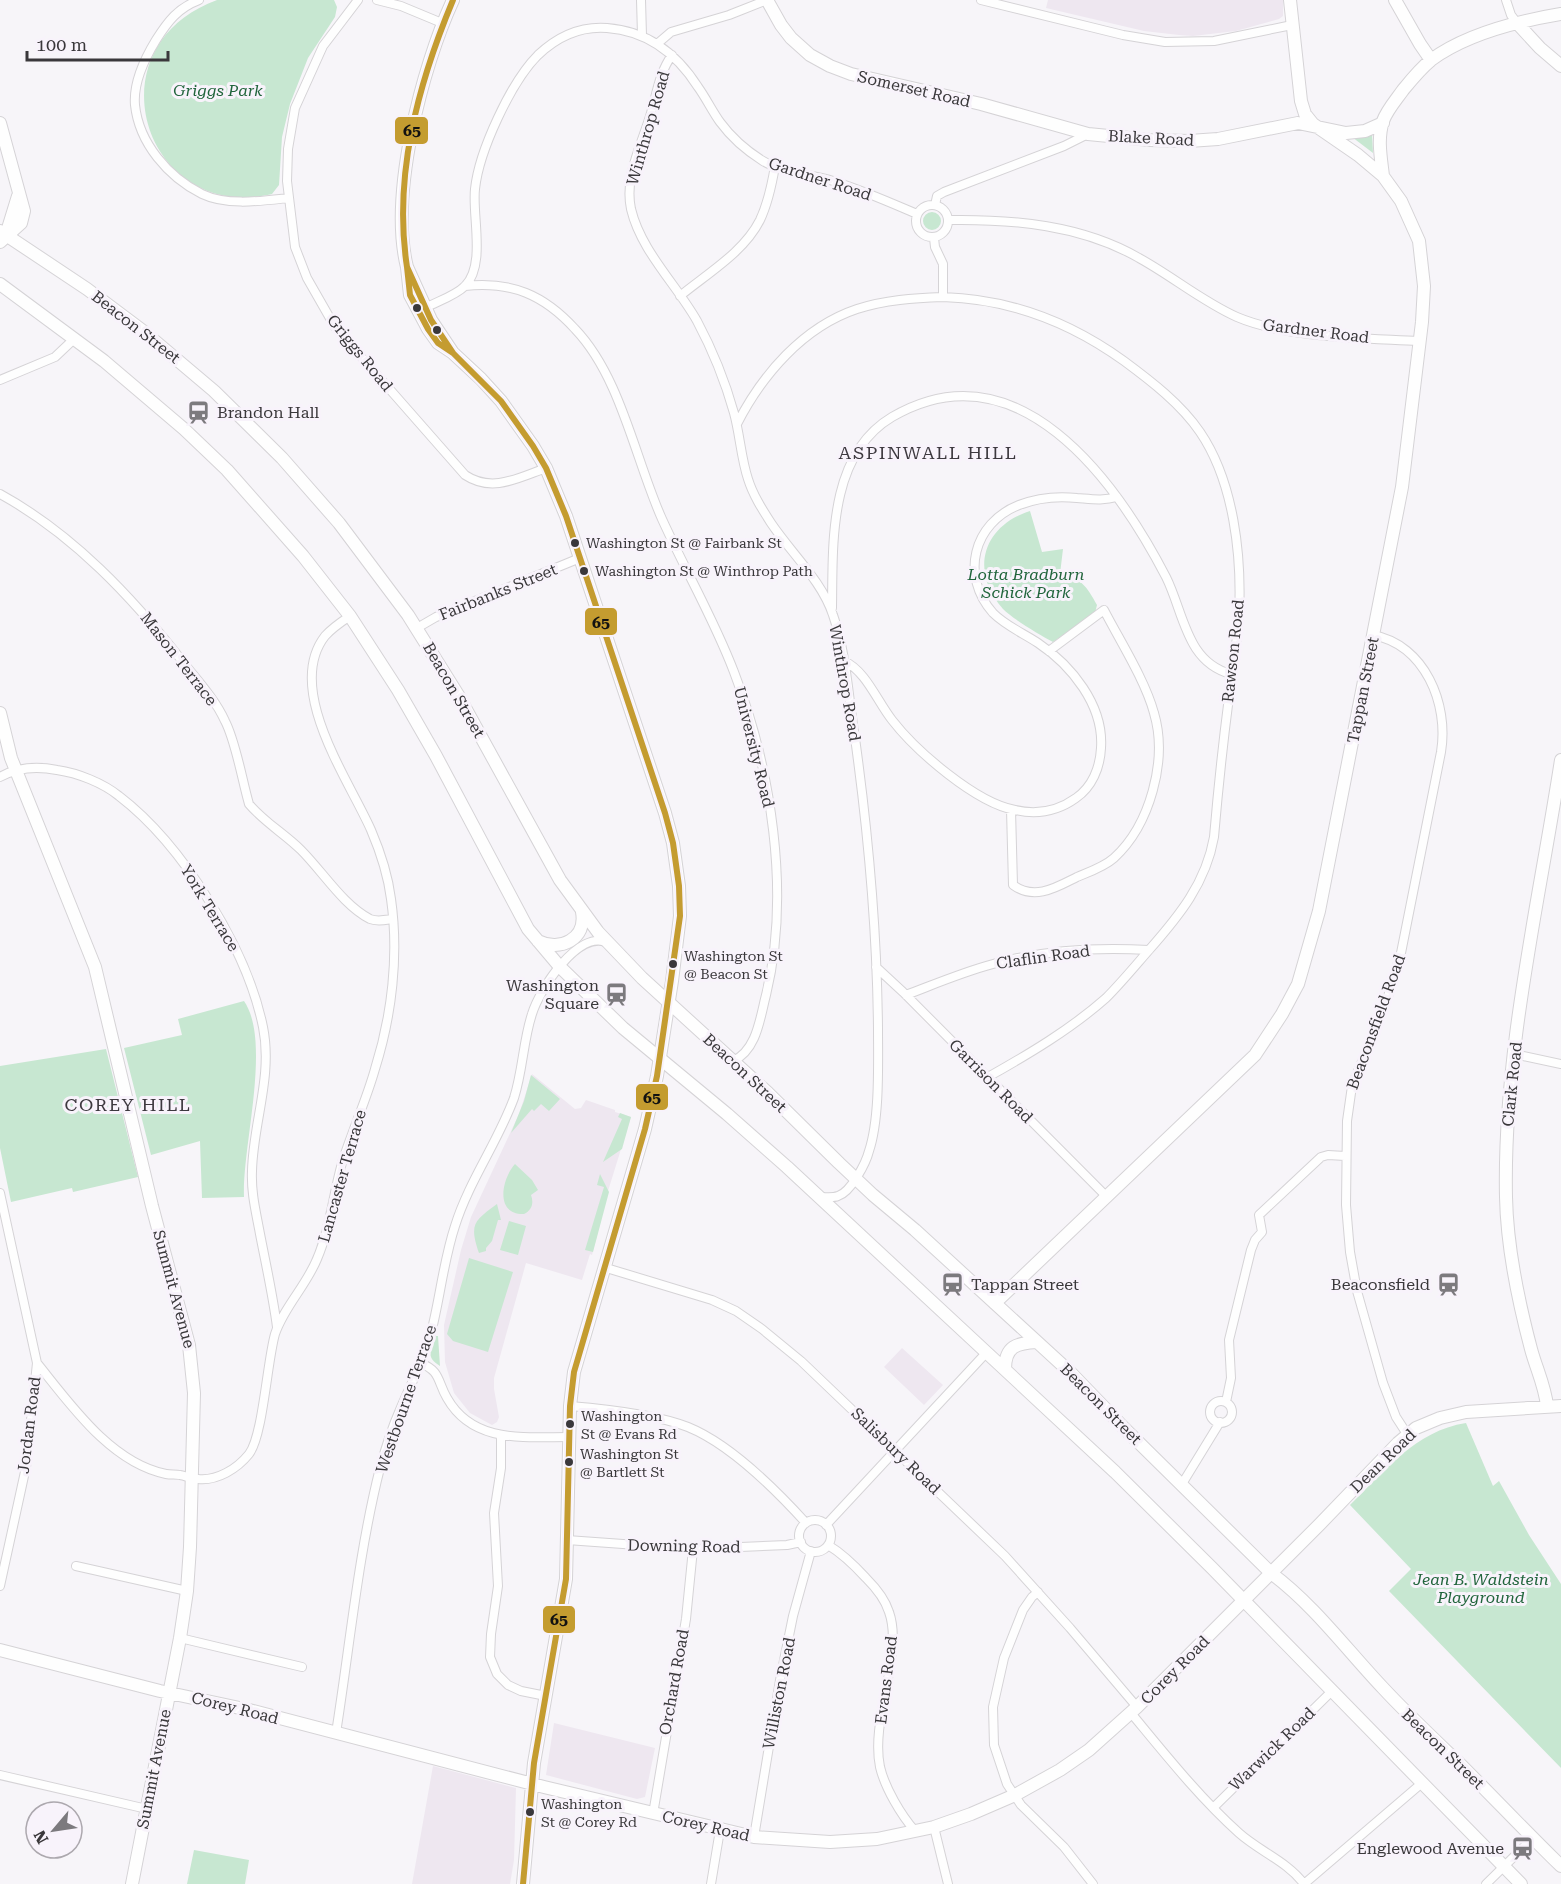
<svg xmlns="http://www.w3.org/2000/svg" width="1561" height="1884" font-family="'Roboto Serif',serif">
  <style>
    .built { fill: #eee7f0 }
    .green { fill: #c7e7d1 }
    .lines { fill: none; stroke-linecap: round; stroke-linejoin: round }
    .street-casing { stroke: #d5d3d6; stroke-width: 10 }
    .secondary-casing { stroke: #d5d3d6; stroke-width: 14 }
    .primary-casing { stroke: #d5d3d6; stroke-width: 14 }
    .street { stroke: #fefefe; stroke-width: 8 }
    .secondary { stroke: #fefefe; stroke-width: 12 }
    .primary { stroke: #fefefe; stroke-width: 12 }
    .bus-1-casing { stroke: #f8f3fb; stroke-width: 10 }
    .bus-1 { stroke: #c49c30; stroke-width: 6 }
    .bus-dot { fill: #3a383b; stroke: #f8f3fb; stroke-width: 2 }
    .labels { text-anchor: middle; dominant-baseline: central; stroke-width: 6; stroke-linejoin: round; paint-order: stroke }
    .bus-label { font-size: 14px; fill: #3a383b; stroke: #f8f3fb; text-anchor: start }
    .street-label { font-size: 16px; fill: #3a383b; stroke: #f8f3fb }
    .park-label { font-size: 16px; font-style: italic; fill: #21653c; stroke: #f8f3fb }
    .poi-label { font-size: 16px; fill: #3a383b; stroke: #f8f3fb; text-anchor: end }
    .neighbourhood-label { font-size: 18px; letter-spacing: 1.5px; fill: #3d393f; stroke: #f8f3fb }
    .line-badge { stroke: #f8f3fb; stroke-width: 2 }
    .pale-badge-label { font-size: 16px; text-anchor: middle; font-weight: bold; fill: #111 }
  </style>
  <rect width="100%" height="100%" fill="#f7f5f9"/>
  <path class="built" d="M1048 0H1283V16L1279 19 1236 31 1193 36 1179 35 1144 31 1046 8Z
    M532 1074 575 1109 581 1108 586 1100 615 1110V1112L631 1117 608 1191 592 1255 590 1254 582 1280 526 1263 494 1378V1389L499 1417 497 1422 492 1425 470 1413 454 1393 445 1362 444 1325 461 1250 471 1217 519 1114Z
    M902 1348 943 1385 924 1405 884 1367Z
    M554 1723 655 1748 645 1797 637 1799 546 1775Z
    M433 1766 516 1788 514 1860 510 1884H412Z"/>
  <path class="green" d="M217 0H334L337 7 335 17 308 58 290 104 282 137 279 185 272 194C145 224 88 47 217 0Z
    M1372 133 1373 153 1352 137Z
    M923 221a9 9 0 1 1 18 0a9 9 0 1 1-18 0Z
    M1030 511 1042 552 1063 549 1060 574C1081 577 1087 587 1097 605L1095 613 1053 642C1040 635 1013 619 1003 609 969 571 983 526 1030 511Z
    M244 1001C272 1042 242 1146 244 1197L202 1198 200 1141 151 1155 124 1048 182 1035 178 1019Z
    M106 1049 138 1177 73 1192 72 1188 11 1202 0 1148V1066Z
    M531 1075 560 1099 549 1111 541 1104 534 1111 532 1109 511 1133 524 1101Z
    M620 1113 631 1117 622 1149 603 1162 622 1119 618 1117Z
    M515 1164 532 1180 538 1190 531 1195C534 1203 532 1210 524 1214 494 1215 502 1178 515 1164Z
    M600 1174 609 1192 593 1252 585 1250 604 1187 597 1185Z
    M497 1204 501 1220H498L492 1241 486 1248V1251L479 1253C469 1224 474 1221 497 1204Z
    M509 1221 526 1226 518 1255 500 1250Z
    M469 1258 513 1272 488 1352 453 1341 447 1334Z
    M436 1336H438L440 1366C424 1356 432 1350 436 1336Z
    M1466 1423 1493 1486 1499 1481 1529 1535 1561 1584V1768L1389 1591 1411 1569 1350 1505C1385 1471 1415 1431 1466 1423Z
    M194 1850 249 1860 245 1884H187Z"/>
  <g class="lines">
    <defs>
      <path id="street" d="M199 0C178 8 168 21 156 40 145 58 133 82 135 105 139 143 168 177 202 194 227 206 261 201 288 198
        M358 0 323 46 295 108 288 149 287 181 295 247 307 278 335 327 465 475C492 493 518 478 546 468
        M377 0 401 6 442 23
        M641 0 642 35
        M981 0 1123 35 1165 42 1214 41 1292 25
        M1506 0 1511 15 1517 23
        M657 44 671 32 729 15 767 0
        M672 55C659 73 657 93 651 113 642 144 624 176 631 209 641 251 676 284 697 321 712 349 725 381 734 413 740 435 741 458 748 479 753 495 762 509 771 523 791 553 822 581 833 615 846 652 848 693 854 731 868 830 877 928 878 1028 878 1063 880 1118 869 1151 866 1163 851 1192 838 1196 833 1198 826 1197 820 1197
        M916 221a16 16 0 1 1 32 0a16 16 0 1 1-32 0Z
        M935 205 937 196 944 192 1064 146 1088 134
        M949 220C1013 219 1082 225 1139 258 1172 276 1203 302 1237 317 1286 338 1365 338 1418 341
        M934 238 935 247 943 264V297C1011 299 1070 322 1124 361 1151 381 1181 404 1200 432 1234 482 1242 556 1239 616 1237 643 1232 670 1229 697 1223 743 1218 790 1214 837 1206 883 1179 916 1149 950 1135 966 1121 983 1106 998 1071 1029 1029 1054 988 1077
        M465 286C512 281 544 295 575 329 621 377 635 459 662 519 685 570 714 619 734 672 771 768 791 893 766 995 760 1018 757 1050 733 1061
        M680 296C708 273 744 252 760 220 768 203 772 184 775 166
        M425 308C438 301 455 296 465 286 486 265 472 216 475 189 479 151 511 82 538 55 557 37 581 26 607 28 648 31 677 54 698 87 706 98 712 111 720 122 731 137 747 151 763 161 783 173 811 174 833 181 862 190 889 202 917 214
        M0 380 55 357 74 339
        M737 424C762 375 803 327 857 309 885 300 914 298 943 297
        M0 494C73 534 132 597 183 662 198 681 215 699 225 721 236 742 242 780 249 804 264 822 285 834 301 850 323 872 343 905 370 919 377 922 385 920 393 919
        M832 608C833 544 828 455 892 417 1017 344 1115 479 1166 577 1184 613 1186 662 1231 674
        M417 628 436 617 580 558
        M1373 635C1425 645 1449 704 1441 752L1401 953 1386 1003 1352 1086 1347 1121 1346 1205 1350 1252 1357 1291 1383 1383 1396 1417 1407 1434
        M844 661C866 671 877 701 892 720 916 751 976 803 1015 810 1037 815 1058 811 1076 798 1092 787 1100 768 1101 748 1104 705 1071 665 1038 643 1023 633 1006 626 993 613 960 576 973 523 1019 505 1037 498 1058 496 1077 498 1091 499 1103 501 1117 497
        M0 777C18 767 37 766 57 770 78 773 103 783 119 796 183 845 247 949 263 1027 273 1076 253 1123 252 1171 251 1193 256 1212 260 1234 266 1265 273 1296 277 1327
        M1011 810 1013 885C1035 901 1057 887 1077 877 1089 872 1104 867 1114 858 1150 825 1168 760 1154 713 1145 680 1120 641 1104 610L1049 651
        M876 967 903 992 1106 1196
        M906 995C935 984 963 972 993 964 1043 950 1097 947 1149 950
        M1514 1054 1561 1064
        M0 1193 37 1363 26 1467 0 1586
        M603 1267 712 1300 736 1311 762 1329 801 1361 1005 1556 1070 1628 1137 1707
        M37 1363C70 1404 111 1463 166 1474 171 1475 176 1474 180 1475 186 1476 192 1479 198 1479 217 1481 237 1469 249 1454 263 1436 267 1362 275 1334 284 1307 306 1286 317 1259 330 1229 333 1195 342 1163 352 1131 366 1101 375 1069 392 1015 399 955 391 899 388 875 380 851 371 830 349 780 284 689 325 636 332 628 341 622 350 616
        M420 1363C441 1371 437 1381 447 1398 473 1444 525 1437 569 1437
        M1210 1412a11 11 0 1 1 22 0a11 11 0 1 1-22 0Z
        M1226 1402 1231 1378 1229 1340 1251 1250 1255 1240 1262 1232 1259 1215 1321 1157 1328 1155 1345 1156
        M570 1406C606 1409 655 1414 688 1427 730 1444 776 1490 806 1523
        M501 1436V1468L494 1513 498 1586 491 1634 490 1657 497 1674 508 1685 521 1691 546 1696
        M1182 1484 1220 1422
        M799 1536a16 16 0 1 1 32 0a16 16 0 1 1-32 0Z
        M826 1525 987 1352
        M567 1540 693 1549 787 1545 801 1542
        M828 1545C843 1554 855 1566 866 1578 876 1588 885 1599 889 1612 904 1654 870 1719 880 1767 885 1788 901 1815 915 1831
        M76 1566 187 1591
        M1038 1592 1032 1597 1023 1610 1004 1658 993 1707 994 1745 1007 1784 1021 1805 1064 1847 1093 1884
        M180 1638 302 1667
        M1131 1713C1165 1754 1199 1797 1239 1833 1259 1851 1288 1862 1304 1884
        M336 1733C350 1645 358 1555 380 1468 385 1450 391 1430 399 1412 409 1387 423 1363 430 1337 440 1300 443 1262 455 1226 469 1181 498 1142 514 1098 523 1070 523 1041 532 1014 539 990 579 928 608 943
        M0 1775 147 1809
        M1213 1808 1332 1691
        M653 1814 686 1619 693 1549
        M934 1827 948 1884
        M754 1837 780 1680 793 1616 811 1551
        M711 1884 720 1830
        M1304 1884 1422 1783
        M1486 1884 1533 1838"/>
      <path id="secondary" d="M767 0 781 25 791 38 810 55 830 66 851 74 981 104 1088 134 1150 140 1189 141 1218 139 1298 123 1346 133 1365 131 1383 123
        M1395 0 1420 44 1431 60
        M1517 23 1540 48 1561 66
        M0 123 24 211 21 223 0 242
        M1383 176C1381 158 1377 139 1383 121 1387 110 1396 100 1403 90 1412 79 1420 69 1431 60 1466 34 1519 21 1561 14
        M6 235 18 196
        M407 267C389 195 422 67 453 0
        M453 353 431 320 407 267 410 295 428 329 438 343 453 353 481 379 501 401 533 446 546 468 566 516 665 813 673 843 679 886 680 916 672 981 657 1076 645 1129 574 1372 570 1406 566 1579 534 1763 523 1884
        M0 713 11 758 95 967 152 1206 189 1345 194 1393 190 1547 187 1591 180 1638 132 1884
        M995 1303 1255 1055 1282 1014 1298 984 1319 911 1402 487 1422 322 1424 286 1419 241 1401 201 1383 176 1358 155 1313 124 1305 114 1301 101 1290 0
        M1547 1406C1545 1386 1536 1368 1531 1349 1518 1300 1507 1248 1506 1197 1503 1052 1539 903 1561 760
        M0 1650 160 1691 249 1710 544 1787 754 1837 830 1842 877 1839 934 1827 971 1814 1015 1795 1060 1770 1089 1750 1137 1707 1320 1524 1398 1443 1416 1428 1440 1418 1466 1412 1561 1406"/>
      <path id="primary" d="M0 231 87 289 143 331 214 391 282 458 339 523 408 615 458 695 560 880 598 932 642 978 768 1093 839 1163 873 1195 915 1230 1071 1373 1125 1429 1271 1573C1314 1605 1347 1650 1383 1688 1408 1715 1435 1740 1461 1765 1495 1799 1527 1833 1561 1866
        M0 284 104 361 184 429 227 470 303 556 350 616 398 690 436 756 528 929 560 967 623 1028 727 1114 787 1167 1115 1472 1212 1568 1521 1884
        M538 941C560 952 587 939 582 912
        M1005 1369C1005 1346 1017 1343 1037 1342"/>
    </defs>
    <use href="#street" class="street-casing"/>
    <use href="#secondary" class="secondary-casing"/>
    <use href="#primary" class="primary-casing"/>
    <use href="#street" class="street"/>
    <use href="#secondary" class="secondary"/>
    <use href="#primary" class="primary"/>
    <defs>
      <path id="bus-1" d="M407 267C393 176 418 84 453 0
        M407 267 431 320 453 353 438 343 428 329 410 295Z
        M453 353 501 401 533 446 546 468 566 516 665 813 673 843 679 886 680 916 657 1076 645 1129 574 1372 570 1406 566 1579 534 1763 523 1884"/>
    </defs>
    <use href="#bus-1" class="bus-1-casing"/>
    <use href="#bus-1" class="bus-1"/>
  </g>
  <defs>
    <symbol id="station-bare" viewBox="-9 -9 18 18"><path d="M-3-6H3Q5-6 5-4V2Q5 4 3 4L4.5 6H3L1.5 4h-3L-3 6H-4.5L-3 4Q-5 4-5 2V-4Q-5-6-3-6ZM-3.5-4v3h7v-3ZM-3.5 1v1.5H-2V1ZM2 1v1.5H3.5V1Z" fill="#7c7a7e" stroke="#f8f3fb" stroke-width="2.5" paint-order="stroke"/></symbol>
  </defs>
  <g fill-rule="evenodd">
    <use href="#station-bare" x="182" y="396" width="33" height="33"/>
    <use href="#station-bare" x="600" y="978" width="33" height="33"/>
    <use href="#station-bare" x="936" y="1268" width="33" height="33"/>
    <use href="#station-bare" x="1432" y="1268" width="33" height="33"/>
    <use href="#station-bare" x="1506" y="1832" width="33" height="33"/>
  </g>
  <g class="bus-dot">
    <circle cx="417" cy="308" r="5"/>
    <circle cx="437" cy="330" r="5"/>
    <circle cx="575" cy="543" r="5"/>
    <circle cx="584" cy="571" r="5"/>
    <circle cx="673" cy="964" r="5"/>
    <circle cx="570" cy="1424" r="5"/>
    <circle cx="569" cy="1462" r="5"/>
    <circle cx="530" cy="1812" r="5"/>
  </g>
  <g class="labels">
    <g class="bus-label">
      <text x="586" y="543">Washington St @ Fairbank St</text>
      <text x="595" y="571">Washington St @ Winthrop Path</text>
      <text x="684" y="956">Washington St<tspan x="684" dy="18">@ Beacon St</tspan></text>
      <text x="581" y="1416">Washington<tspan x="581" dy="18">St @ Evans Rd</tspan></text>
      <text x="580" y="1454">Washington St<tspan x="580" dy="18">@ Bartlett St</tspan></text>
      <text x="541" y="1804">Washington<tspan x="541" dy="18">St @ Corey Rd</tspan></text>
    </g>
    <g class="street-label">
      <text transform="translate(914 89) rotate(13)">Somerset Road</text>
      <text transform="translate(648 128) rotate(-74)">Winthrop Road</text>
      <text transform="translate(1151 138) rotate(3)">Blake Road</text>
      <text transform="translate(820 179) rotate(18)">Gardner Road</text>
      <text transform="translate(136 327) rotate(38)">Beacon Street</text>
      <text transform="translate(1316 331) rotate(7)">Gardner Road</text>
      <text transform="translate(360 353) rotate(51)">Griggs Road</text>
      <text transform="translate(498 592) rotate(-22)">Fairbanks Street</text>
      <text transform="translate(1233 651) rotate(-84)">Rawson Road</text>
      <text transform="translate(179 659) rotate(52)">Mason Terrace</text>
      <text transform="translate(845 683) rotate(80)">Winthrop Road</text>
      <text transform="translate(454 690) rotate(60)">Beacon Street</text>
      <text transform="translate(1363 690) rotate(-79)">Tappan Street</text>
      <text transform="translate(754 747) rotate(76)">University Road</text>
      <text transform="translate(210 908) rotate(59)">York Terrace</text>
      <text transform="translate(1043 957) rotate(-8)">Claflin Road</text>
      <text transform="translate(1376 1022) rotate(-70)">Beaconsfield Road</text>
      <text transform="translate(745 1073) rotate(43)">Beacon Street</text>
      <text transform="translate(991 1081) rotate(45)">Garrison Road</text>
      <text transform="translate(1512 1084) rotate(-84)">Clark Road</text>
      <text transform="translate(342 1176) rotate(-74)">Lancaster Terrace</text>
      <text transform="translate(174 1289) rotate(75)">Summit Avenue</text>
      <text transform="translate(406 1399) rotate(-71)">Westbourne Terrace</text>
      <text transform="translate(1101 1404) rotate(45)">Beacon Street</text>
      <text transform="translate(29 1425) rotate(-83)">Jordan Road</text>
      <text transform="translate(896 1451) rotate(44)">Salisbury Road</text>
      <text transform="translate(1383 1461) rotate(-44)">Dean Road</text>
      <text transform="translate(684 1546) rotate(1)">Downing Road</text>
      <text transform="translate(1175 1670) rotate(-45)">Corey Road</text>
      <text transform="translate(886 1680) rotate(-83)">Evans Road</text>
      <text transform="translate(674 1682) rotate(-80)">Orchard Road</text>
      <text transform="translate(779 1693) rotate(-79)">Williston Road</text>
      <text transform="translate(235 1708) rotate(14)">Corey Road</text>
      <text transform="translate(1272 1749) rotate(-44)">Warwick Road</text>
      <text transform="translate(1443 1749) rotate(44)">Beacon Street</text>
      <text transform="translate(154 1769) rotate(-79)">Summit Avenue</text>
      <text transform="translate(706 1826) rotate(13)">Corey Road</text>
    </g>
    <g class="park-label">
      <text x="218" y="90">Griggs Park</text>
      <text x="1026" y="574">Lotta Bradburn<tspan x="1026" dy="18">Schick Park</tspan></text>
      <text x="1481" y="1579">Jean B. Waldstein<tspan x="1481" dy="18">Playground</tspan></text>
    </g>
    <g class="poi-label">
      <text x="217" y="412" text-anchor="start">Brandon Hall</text>
      <text x="599" y="985">Washington<tspan x="599" dy="18">Square</tspan></text>
      <text x="971" y="1284" text-anchor="start">Tappan Street</text>
      <text x="1430" y="1284">Beaconsfield</text>
      <text x="1504" y="1848">Englewood Avenue</text>
    </g>
    <g class="neighbourhood-label">
      <text x="928" y="452">ASPINWALL HILL</text>
      <text x="128" y="1104">COREY HILL</text>
    </g>
  </g>
  <g class="line-badge">
    <rect x="394" y="116" width="35" height="29" rx="6" fill="#c49c30"/>
    <rect x="584" y="607" width="34" height="29" rx="6" fill="#c49c30"/>
    <rect x="635" y="1083" width="34" height="28" rx="6" fill="#c49c30"/>
    <rect x="542" y="1605" width="34" height="29" rx="6" fill="#c49c30"/>
  </g>
  <g class="pale-badge-label">
    <text x="412" y="136">65</text>
    <text x="601" y="628">65</text>
    <text x="652" y="1103">65</text>
    <text x="559" y="1625">65</text>
  </g>
  <g transform="translate(54 1830) rotate(241)"><circle r="28" fill="#f8f3fb" stroke="#aca8ae" stroke-width="1.5"/>
  <path d="M0-4.5L10 22L0 15L-10 22Z" fill="#7c7a7e"/>
  <text y="-9" font-size="16" font-weight="bold" text-anchor="middle" fill="#3a383b">N</text>
  </g>
  <path d="M27 51v9h141v-9" fill="none" stroke="#3a383b" stroke-width="3"/>
  <text x="36" y="51" font-size="18" fill="#3a383b" stroke="#f8f3fb" stroke-width="4.5" paint-order="stroke">100 m</text>
</svg>
